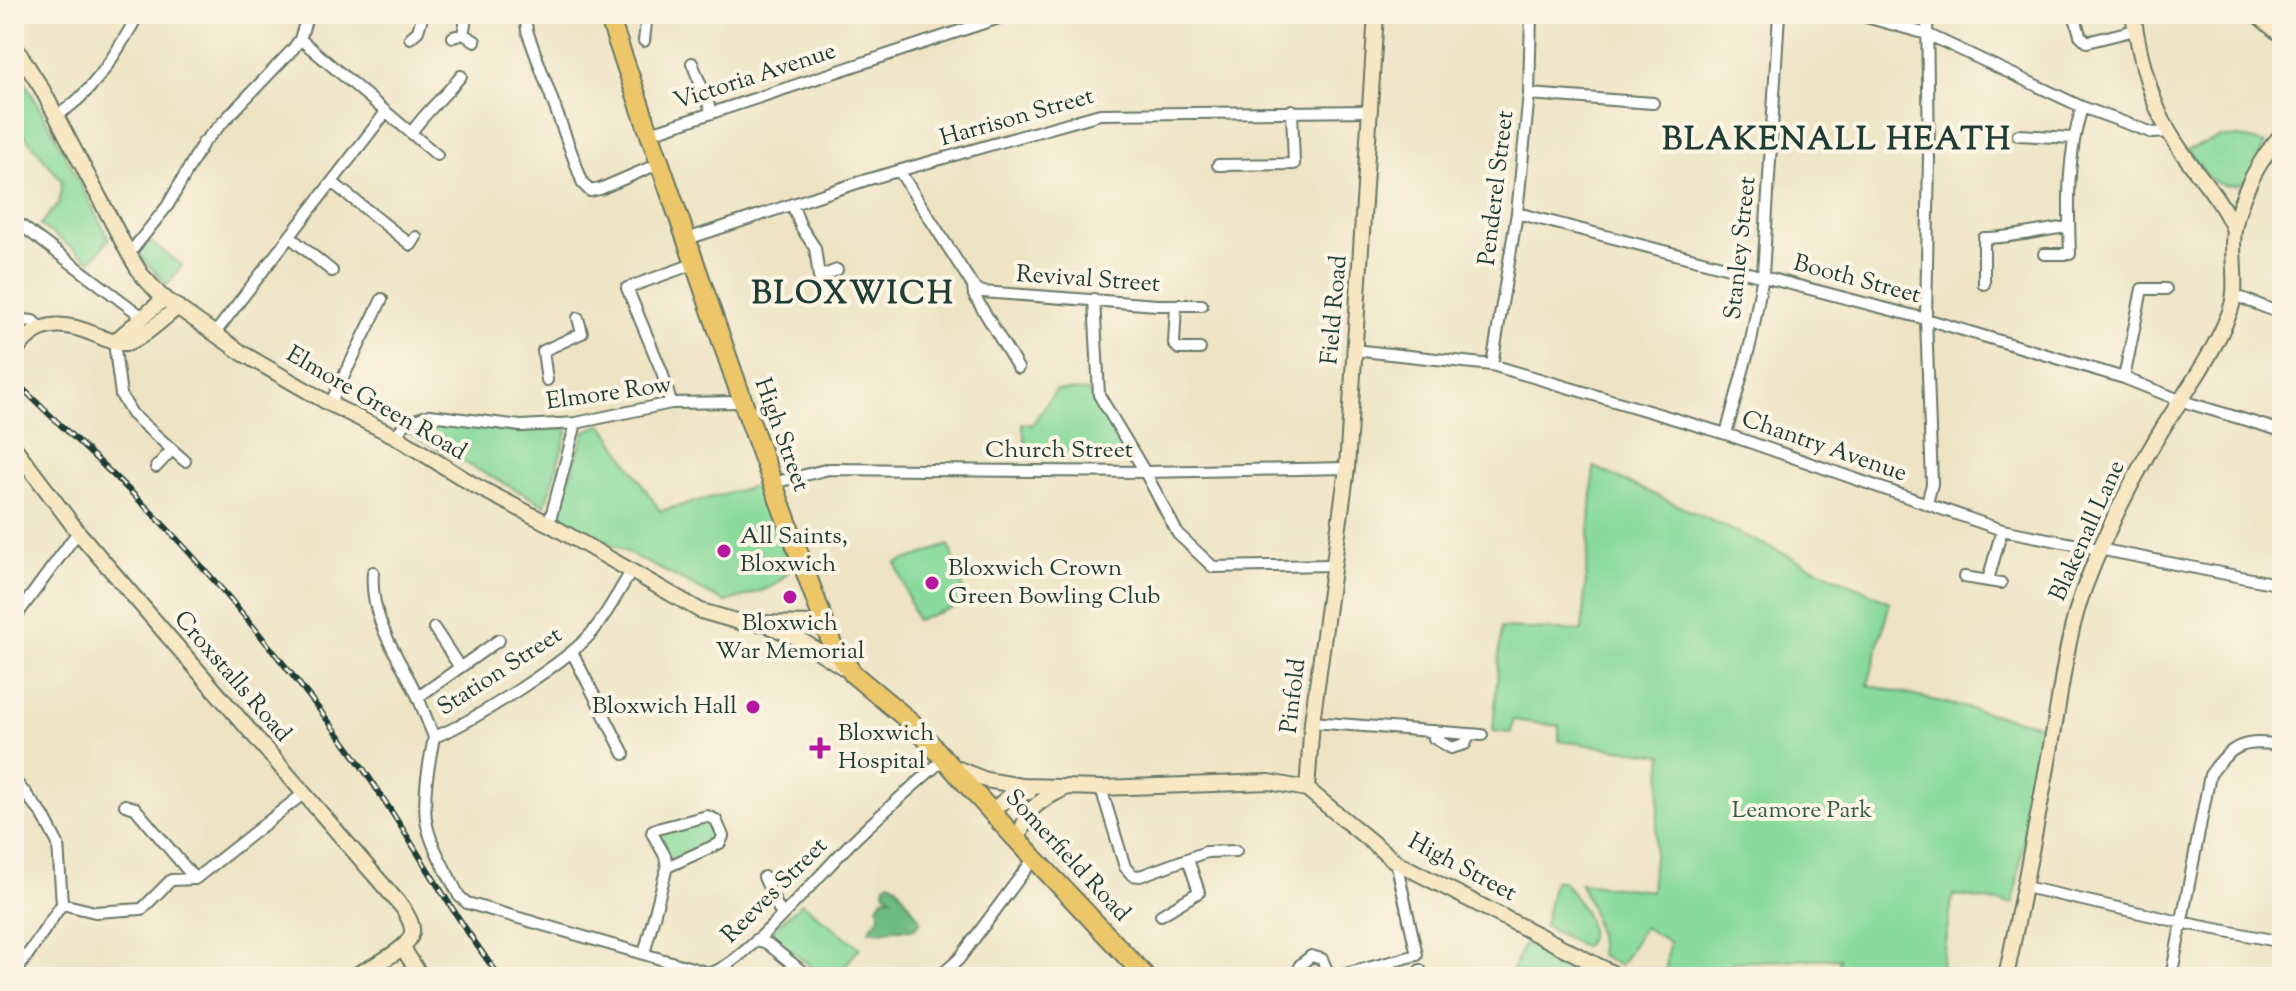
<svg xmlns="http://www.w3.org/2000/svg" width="2296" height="991" font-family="'Sorts Mill Goudy',serif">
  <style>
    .green { fill: #89da9b; stroke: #548c68; stroke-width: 2 }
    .forest { fill: #6eba83; stroke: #467c5c; stroke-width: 2 }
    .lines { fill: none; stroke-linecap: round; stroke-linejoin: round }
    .street-casing { stroke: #677766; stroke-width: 14 }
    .secondary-casing { stroke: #677766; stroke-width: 18 }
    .highway-casing { stroke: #677766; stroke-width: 22 }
    .street { stroke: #fff; stroke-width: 10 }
    .secondary { stroke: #f7e8c3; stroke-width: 14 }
    .highway { stroke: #ecc669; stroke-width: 18 }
    .rail-casing { stroke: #1f3d34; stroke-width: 6 }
    .rail { stroke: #fcf5e5; stroke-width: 3; stroke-dasharray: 9; stroke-linecap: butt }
    .poi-dot { fill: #b5179e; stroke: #fcf5e5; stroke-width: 3 }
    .labels { text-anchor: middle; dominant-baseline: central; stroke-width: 8; stroke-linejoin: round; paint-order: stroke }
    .street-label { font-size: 24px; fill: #1f3d34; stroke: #fcf5e5 }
    .poi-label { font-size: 24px; fill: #1f3d34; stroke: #fcf5e5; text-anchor: start }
    .park-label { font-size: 24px; fill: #345c49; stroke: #fcf5e5 }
    .district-label { font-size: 32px; font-weight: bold; letter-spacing: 2px; fill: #1f3d34; stroke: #fcf5e5 }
  </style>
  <rect width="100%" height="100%" fill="#fcf5e5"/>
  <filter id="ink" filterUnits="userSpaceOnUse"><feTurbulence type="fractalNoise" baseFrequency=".0125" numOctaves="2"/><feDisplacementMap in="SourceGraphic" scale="16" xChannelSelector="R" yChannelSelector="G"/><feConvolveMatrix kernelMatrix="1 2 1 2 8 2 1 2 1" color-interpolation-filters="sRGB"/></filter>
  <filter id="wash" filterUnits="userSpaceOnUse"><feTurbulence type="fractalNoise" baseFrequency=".006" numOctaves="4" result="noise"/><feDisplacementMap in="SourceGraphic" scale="32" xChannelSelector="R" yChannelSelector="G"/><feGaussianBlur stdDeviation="1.8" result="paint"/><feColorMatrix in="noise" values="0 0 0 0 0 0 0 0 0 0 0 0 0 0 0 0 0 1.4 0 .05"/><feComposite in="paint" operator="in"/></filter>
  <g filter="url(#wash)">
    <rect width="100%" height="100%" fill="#eee4c4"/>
    <path class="green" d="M17 68 56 137 109 239 91 261 40 225 59 203 62 181 14 122V70Z
      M2221 137H2240L2265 144 2248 181C2215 196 2205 173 2187 150Z
      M147 240 182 265 167 285 139 254Z
      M1056 390 1088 391 1132 459 1028 458 1022 423 1032 425Z
      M425 420 522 432 565 428 568 430 545 505 406 432 409 426Z
      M599 425 604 426 660 511 763 484 791 561C787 590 749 594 725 602L557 517 585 431Z
      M1594 467 1890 602 1868 685 2044 726 2013 904 1953 895 1939 977H1836L1840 958 1733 962 1725 977H1665L1669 942 1644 927 1620 966 1600 955C1598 925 1593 910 1580 883L1651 891 1663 755 1559 741V726L1513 720 1511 733 1493 731 1501 628 1582 631Z
      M949 545 968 603 916 620 896 563Z
      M711 819 718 840 671 863 656 831Z
      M1554 881H1563C1575 898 1603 928 1583 947L1544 926Z
      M802 903 860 948 835 977H823L775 937 773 929Z
      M1525 941 1595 974 1596 977H1510Z"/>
    <path class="forest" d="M890 881 896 885 921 921C914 933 908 928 896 929 885 929 881 934 869 930L880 916 878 906 883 898 891 897 884 892 885 884Z"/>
  </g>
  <g filter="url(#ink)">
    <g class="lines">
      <defs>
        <path id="street" d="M525 14 527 31 583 184 590 191 600 189 658 164
          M1855 14 1927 34 2082 107 2153 133 2168 132
          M1927 14 1929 157 1926 319 1932 484 1927 503
          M2074 14 2080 35 2087 42 2135 30
          M463 34 467 14
          M453 37 463 34 475 41
          M410 38 418 31 423 14
          M300 39 437 155
          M644 41 647 14
          M692 63 712 113
          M1529 94 1653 103
          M56 116C95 93 116 52 139 14
          M411 133C426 111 445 96 461 76
          M648 134 1011 14
          M2018 135 2073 138
          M1218 165 1294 164 1292 110
          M900 172 973 286 982 292 1157 305H1202
          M333 183 411 245 416 237
          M792 204 801 227 815 248 819 277 828 300
          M1517 213 1926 319 2124 378 2182 401 2282 431
          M14 220 144 318
          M290 237 332 271
          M687 239 866 180 1100 114 1370 111
          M129 254 168 205 203 143 293 49 300 39 308 14
          M2044 254H2070C2068 203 2067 156 2082 107
          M819 277 837 270
          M1984 284V238C2014 238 2039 230 2069 227
          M973 286 974 295 1018 368
          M2234 295 2282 314
          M1094 299 1099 395 1145 472 1178 534 1213 567 1333 565
          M1176 305 1174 344 1179 349H1200
          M14 319 33 321 41 329
          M215 333 386 112
          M114 342 121 395 132 414 185 461
          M1353 350 1492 365 1726 434 2002 530 2282 585
          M1492 365 1517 213 1529 94 1531 14
          M2124 378 2142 289H2166
          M547 380 543 351 582 333 578 318
          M671 403 662 372 627 288 696 263
          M330 404 382 299
          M1726 434 1751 341 1763 275 1779 14
          M395 436 406 423 430 415 521 426 576 423 671 403 743 402
          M156 467 171 451
          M773 483 829 469 1145 472 1347 468
          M549 524 576 423
          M373 572C369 619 398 655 417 695 423 709 428 723 434 737
          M1964 577 2001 583
          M1988 580 2002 530
          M14 619 78 532
          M434 628 459 666
          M572 652 624 754
          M418 697 499 640
          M1312 722 1482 735
          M1434 731V738L1451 748 1465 744 1470 734
          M434 737C429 764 423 792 426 820 430 846 448 873 459 896L467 903 709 973C740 969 826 867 853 841 883 812 914 785 945 758
          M434 737C469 724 572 659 594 630 608 612 619 591 631 572
          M14 780 43 815 58 844 62 904 14 975
          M1101 788 1125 867 1132 875 1140 876 1206 852 1236 851
          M14 803 26 793
          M125 805 135 808 195 879
          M764 877 781 914
          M2025 887 2180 922 2282 942
          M62 904 95 912 142 909 171 880 195 879 303 794
          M1161 915 1199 892 1188 859
          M757 939 768 944 809 977
          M644 954 667 867 665 856 652 833 653 830 707 816 716 820 723 836 720 843 667 867
          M1420 970 1421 977
          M939 977 959 959 1035 857
          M1302 977 1300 965 1311 956 1322 959 1330 977
          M1334 977 1417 955 1396 862
          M2171 977 2210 775C2232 743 2245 740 2282 745"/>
        <path id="secondary" d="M2133 14C2139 53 2149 98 2169 132 2188 166 2219 193 2234 230
          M2256 14 2282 36
          M14 45 42 89 129 254 141 274 160 295 242 353 330 404 395 436 474 485 549 524 701 611 743 623 824 624
          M114 342 165 298
          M14 354C36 320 62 320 96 335 106 339 115 344 126 343 140 341 166 316 178 307
          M14 447 78 532 403 908C407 916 413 923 412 932 410 950 368 968 352 977
          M771 627 796 637 846 669
          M954 767 986 780 1022 786 1101 788 1269 782 1307 789 1396 862 1620 977
          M1307 789 1312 722 1347 468 1376 14
          M992 811 1013 793 1029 792
          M1018 840C1029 806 1034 804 1065 788
          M403 948 421 977
          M2006 977C2022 898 2038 819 2052 740 2062 687 2066 636 2085 586 2101 544 2125 494 2147 455 2173 407 2209 365 2229 314 2240 288 2230 258 2234 230 2239 197 2260 158 2282 134"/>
        <path id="highway" d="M608 14 743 402 832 644 853 674 912 723 1006 828 1146 977"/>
      </defs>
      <use href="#street" class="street-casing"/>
      <use href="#secondary" class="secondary-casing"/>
      <use href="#highway" class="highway-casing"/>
      <use href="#street" class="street"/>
      <use href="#secondary" class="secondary"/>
      <use href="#highway" class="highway"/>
      <defs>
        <path id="rail" d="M14 380C60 426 109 469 154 515 222 585 283 662 342 739 399 815 442 901 500 977"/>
      </defs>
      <use href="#rail" class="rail-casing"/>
      <use href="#rail" class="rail"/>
    </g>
  </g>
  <g class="poi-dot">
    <circle cx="724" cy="551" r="8"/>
    <circle cx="932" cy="583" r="8"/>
    <circle cx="790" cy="597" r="8"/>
    <circle cx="753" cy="707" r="8"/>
    <path d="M816 736h8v8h8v8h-8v8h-8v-8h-8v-8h8z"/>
  </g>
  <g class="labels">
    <g class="street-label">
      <text transform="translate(755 77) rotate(-18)">Victoria Avenue</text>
      <text transform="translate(1017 118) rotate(-16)">Harrison Street</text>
      <text transform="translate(1497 188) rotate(-83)">Penderel Street</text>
      <text transform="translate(1741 248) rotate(-84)">Stanley Street</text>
      <text transform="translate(1088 280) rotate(4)">Revival Street</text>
      <text transform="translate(1857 280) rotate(15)">Booth Street</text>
      <text transform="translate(1335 310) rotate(-85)">Field Road</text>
      <text transform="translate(609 394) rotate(-8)">Elmore Row</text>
      <text transform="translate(376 404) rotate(30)">Elmore Green Road</text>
      <text transform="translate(781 435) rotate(70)">High Street</text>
      <text transform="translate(1824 447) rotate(19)">Chantry Avenue</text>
      <text x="1059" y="451">Church Street</text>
      <text transform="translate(2088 531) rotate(-66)">Blakenall Lane</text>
      <text transform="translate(500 672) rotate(-33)">Station Street</text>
      <text transform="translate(232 677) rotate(49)">Croxstalls Road</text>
      <text transform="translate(1294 696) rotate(-83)">Pinfold</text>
      <text transform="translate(1067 856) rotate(47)">Somerfield Road</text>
      <text transform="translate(1462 868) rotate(28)">High Street</text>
      <text transform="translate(775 891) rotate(-45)">Reeves Street</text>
    </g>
    <g class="poi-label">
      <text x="740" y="537">All Saints,<tspan x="740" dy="28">Bloxwich</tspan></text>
      <text x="948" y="569">Bloxwich Crown<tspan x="948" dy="28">Green Bowling Club</tspan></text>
      <text x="790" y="624" text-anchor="middle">Bloxwich<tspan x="790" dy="28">War Memorial</tspan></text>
      <text x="737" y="707" text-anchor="end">Bloxwich Hall</text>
      <text x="838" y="734">Bloxwich<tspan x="838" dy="28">Hospital</tspan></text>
    </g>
    <g class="park-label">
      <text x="1802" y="811">Leamore Park</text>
    </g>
    <g class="district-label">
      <text x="1837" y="141">BLAKENALL HEATH</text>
      <text x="853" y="295">BLOXWICH</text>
    </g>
  </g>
  <rect width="2296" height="991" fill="none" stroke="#fcf5e5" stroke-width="48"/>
</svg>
